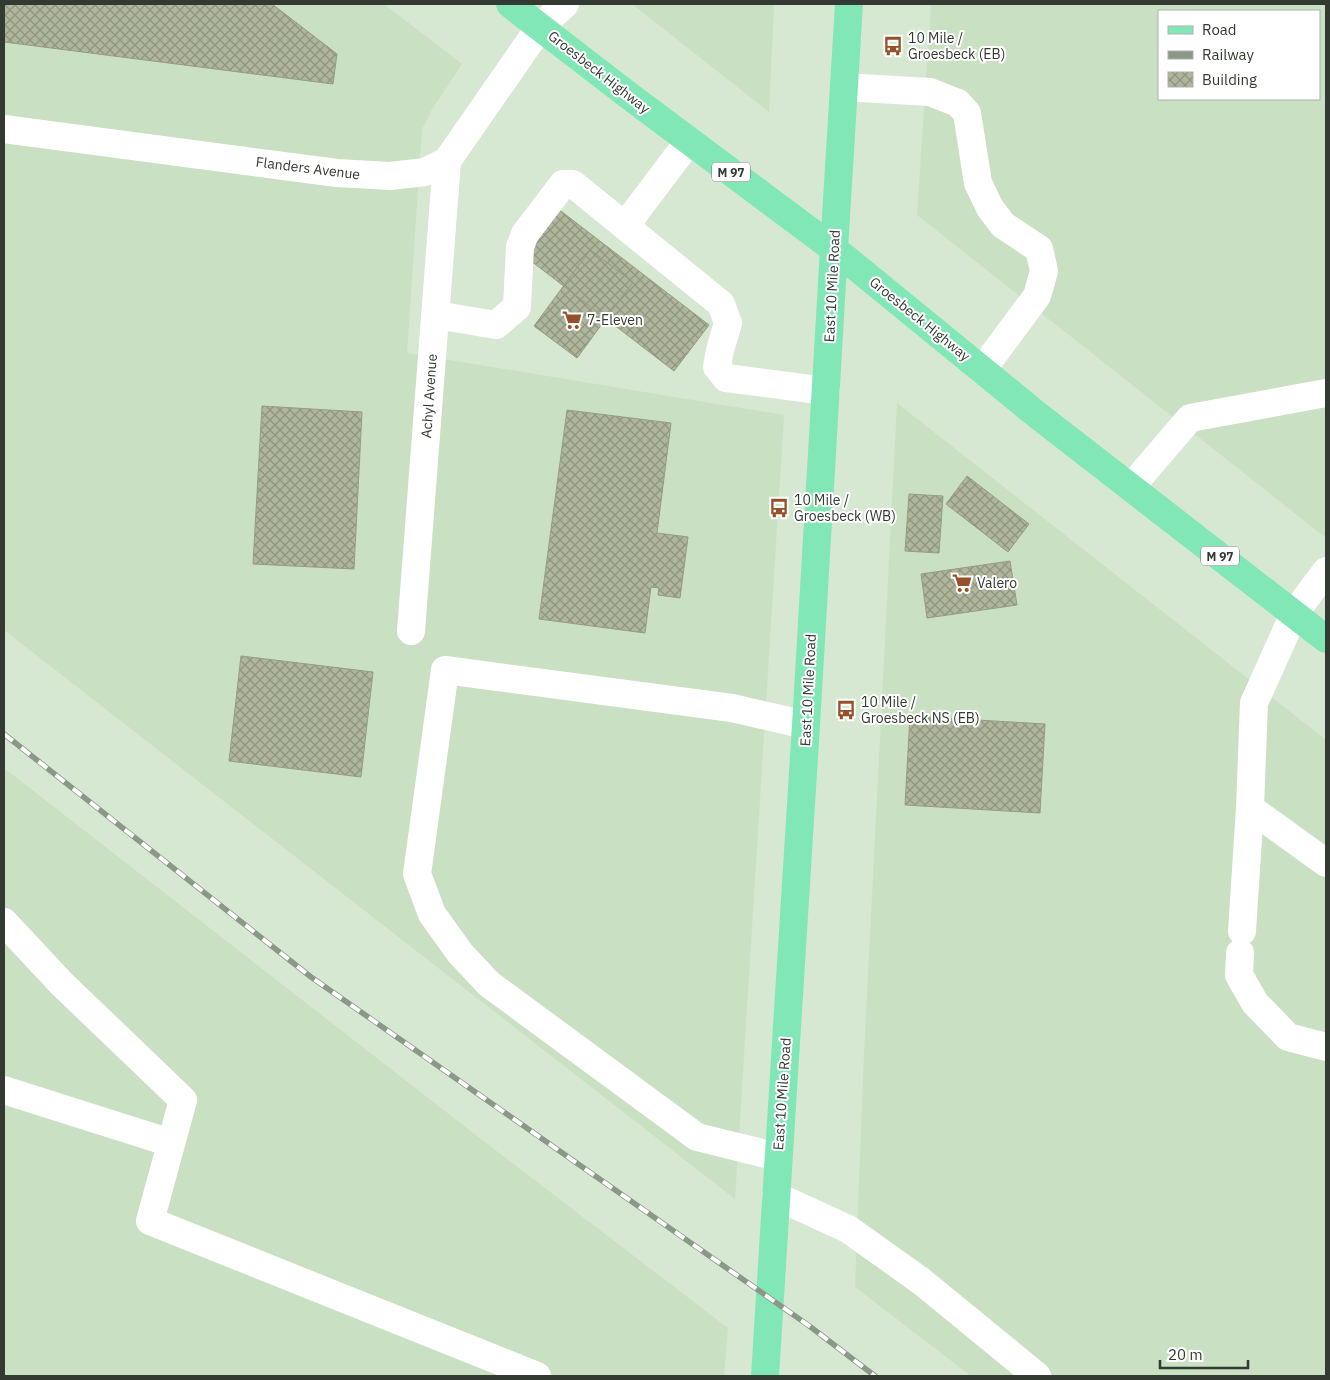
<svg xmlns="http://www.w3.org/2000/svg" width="1330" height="1380" font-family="'IBM Plex Sans',sans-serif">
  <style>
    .built { fill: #c9e0c2; fill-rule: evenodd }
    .building { fill: url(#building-cross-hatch); stroke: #959c83 }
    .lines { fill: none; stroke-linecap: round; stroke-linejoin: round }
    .minor { stroke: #fff; stroke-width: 28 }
    .major { stroke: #82e7b7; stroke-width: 28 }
    .rail-casing { stroke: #8b9887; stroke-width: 5.5 }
    .rail { stroke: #fff; stroke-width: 4; stroke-dasharray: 11; stroke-linecap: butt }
    .labels { text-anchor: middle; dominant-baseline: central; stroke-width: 4; stroke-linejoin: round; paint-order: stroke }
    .shield { fill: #fff; stroke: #70756f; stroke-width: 1 }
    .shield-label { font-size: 12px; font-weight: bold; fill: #333a31 }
    .poi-label { font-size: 14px; fill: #333a31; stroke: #fff; text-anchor: start }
    .street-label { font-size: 14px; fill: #333a31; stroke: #fff }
  </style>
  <defs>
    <pattern id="building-cross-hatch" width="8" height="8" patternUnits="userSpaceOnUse" patternTransform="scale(1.25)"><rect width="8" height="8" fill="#afb69c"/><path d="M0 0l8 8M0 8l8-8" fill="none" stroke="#8f9580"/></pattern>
  </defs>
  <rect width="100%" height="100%" fill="#d6e8d1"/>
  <path class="built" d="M4 4H384L462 64 431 111 422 129 407 353 784 415 735 1199 4 630Z
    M632 4H774L769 112Z
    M931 4H1326V538L917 215ZM1159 11H1319V99H1159Z
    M897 403 1326 740V1376H971L855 1287 864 1054Z
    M4 768 486 1143 728 1328 724 1376H4Z"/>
  <path class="building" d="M4 4H272L337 54 333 84 4 42Z
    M557 208 709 325 674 371 522 254Z
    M590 250 633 282 577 358 534 326Z
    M262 406 362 412 354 569 253 564Z
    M567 410 671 423 657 533 688 537 680 598 658 595 659 588 651 587 645 633 539 619Z
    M967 476 1029 524 1008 552 946 504Z
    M909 494 943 496 939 553 905 551Z
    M1010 561 1017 605 927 618 921 574Z
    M241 656 373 672 361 777 229 761Z
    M910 716 1045 724 1040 813 905 805Z"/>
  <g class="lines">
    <path class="minor" d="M844 87 930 92 958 103 967 113 978 183 990 208 1003 225 1039 249 1044 271 1037 296 982 370
      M4 129 337 173 390 176 425 172 447 161 540 27 565 4
      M625 226 689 141
      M436 315 496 325 517 307 520 247 525 234 563 184H573L721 304 728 323 720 350 717 367 726 378 826 391
      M1131 487 1190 418 1326 393
      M411 631 447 161
      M1250 808 1326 863
      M4 922 62 984 183 1100 150 1221 537 1376
      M1242 931 1250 808 1254 703 1294 614 1326 571
      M1240 953 1239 975 1255 1003 1288 1037 1326 1047
      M4 1090 171 1143
      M778 1157 697 1137 489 984 460 953 432 914 417 874 445 670 732 708 806 725
      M776 1196 848 1229 921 1281 1037 1376"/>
    <path class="major" d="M510 4 628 95 834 249 1036 414 1326 639
      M765 1376 806 725 834 249 849 4"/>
    <defs>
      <path id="rail" d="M4 734 311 977 808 1325 875 1376"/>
    </defs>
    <use href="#rail" class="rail-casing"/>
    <use href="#rail" class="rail"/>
  </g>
  <defs>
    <symbol id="bus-bare" viewBox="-9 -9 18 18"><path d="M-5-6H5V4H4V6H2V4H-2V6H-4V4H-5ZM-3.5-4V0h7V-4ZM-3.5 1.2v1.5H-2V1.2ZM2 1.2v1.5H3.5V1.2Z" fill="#97512a" stroke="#fff" stroke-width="2.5" paint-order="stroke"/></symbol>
    <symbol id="supermarket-bare" viewBox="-9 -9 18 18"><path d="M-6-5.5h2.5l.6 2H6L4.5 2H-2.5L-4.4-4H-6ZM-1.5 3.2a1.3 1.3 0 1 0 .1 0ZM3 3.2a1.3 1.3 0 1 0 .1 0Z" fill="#97512a" stroke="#fff" stroke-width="2.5" paint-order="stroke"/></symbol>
  </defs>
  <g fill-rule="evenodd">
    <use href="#bus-bare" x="879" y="32" width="28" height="28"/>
    <use href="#supermarket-bare" x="558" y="306" width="28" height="28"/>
    <use href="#bus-bare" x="765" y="494" width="28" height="28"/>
    <use href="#supermarket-bare" x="948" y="569" width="28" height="28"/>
    <use href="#bus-bare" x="832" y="696" width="28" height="28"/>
  </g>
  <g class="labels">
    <g class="shield">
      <rect x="712" y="162.5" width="38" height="19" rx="4"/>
      <rect x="1201" y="546.5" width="38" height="19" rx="4"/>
    </g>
    <g class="shield-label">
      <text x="731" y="172">M 97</text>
      <text x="1220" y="556">M 97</text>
    </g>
    <g class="poi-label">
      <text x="908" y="38">10 Mile /<tspan x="908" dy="16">Groesbeck (EB)</tspan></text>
      <text x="587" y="320">7-Eleven</text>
      <text x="794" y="500">10 Mile /<tspan x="794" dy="16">Groesbeck (WB)</tspan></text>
      <text x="977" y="583">Valero</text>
      <text x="861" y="702">10 Mile /<tspan x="861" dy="16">Groesbeck NS (EB)</tspan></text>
    </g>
    <g class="street-label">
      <text transform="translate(599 72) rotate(38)">Groesbeck Highway</text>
      <text transform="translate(308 168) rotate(7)">Flanders Avenue</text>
      <text transform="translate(832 286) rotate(-87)">East 10 Mile Road</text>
      <text transform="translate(920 319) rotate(39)">Groesbeck Highway</text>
      <text transform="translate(429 396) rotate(-86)">Achyl Avenue</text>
      <text transform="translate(808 690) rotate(-87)">East 10 Mile Road</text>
      <text transform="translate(782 1094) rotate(-86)">East 10 Mile Road</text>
    </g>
  </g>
  <rect width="1330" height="1380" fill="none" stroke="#333a31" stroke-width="10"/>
  <rect x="1158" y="10" width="162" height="90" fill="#ffffff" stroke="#adb0ad"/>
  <rect x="1168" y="26" width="25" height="8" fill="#82e7b7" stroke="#adb0ad"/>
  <text x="1202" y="35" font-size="15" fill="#333a31">Road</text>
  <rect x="1168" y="51" width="25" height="8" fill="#8b9887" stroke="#adb0ad"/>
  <text x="1202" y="60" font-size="15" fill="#333a31">Railway</text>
  <rect x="1168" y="72" width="25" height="15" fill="url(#building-cross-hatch)" stroke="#adb0ad"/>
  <text x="1202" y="85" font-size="15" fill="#333a31">Building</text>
  <path d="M1160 1360v8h88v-8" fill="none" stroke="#333a31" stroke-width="2.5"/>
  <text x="1168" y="1360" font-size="15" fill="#333a31" stroke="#ffffff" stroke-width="4" paint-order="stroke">20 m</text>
</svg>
